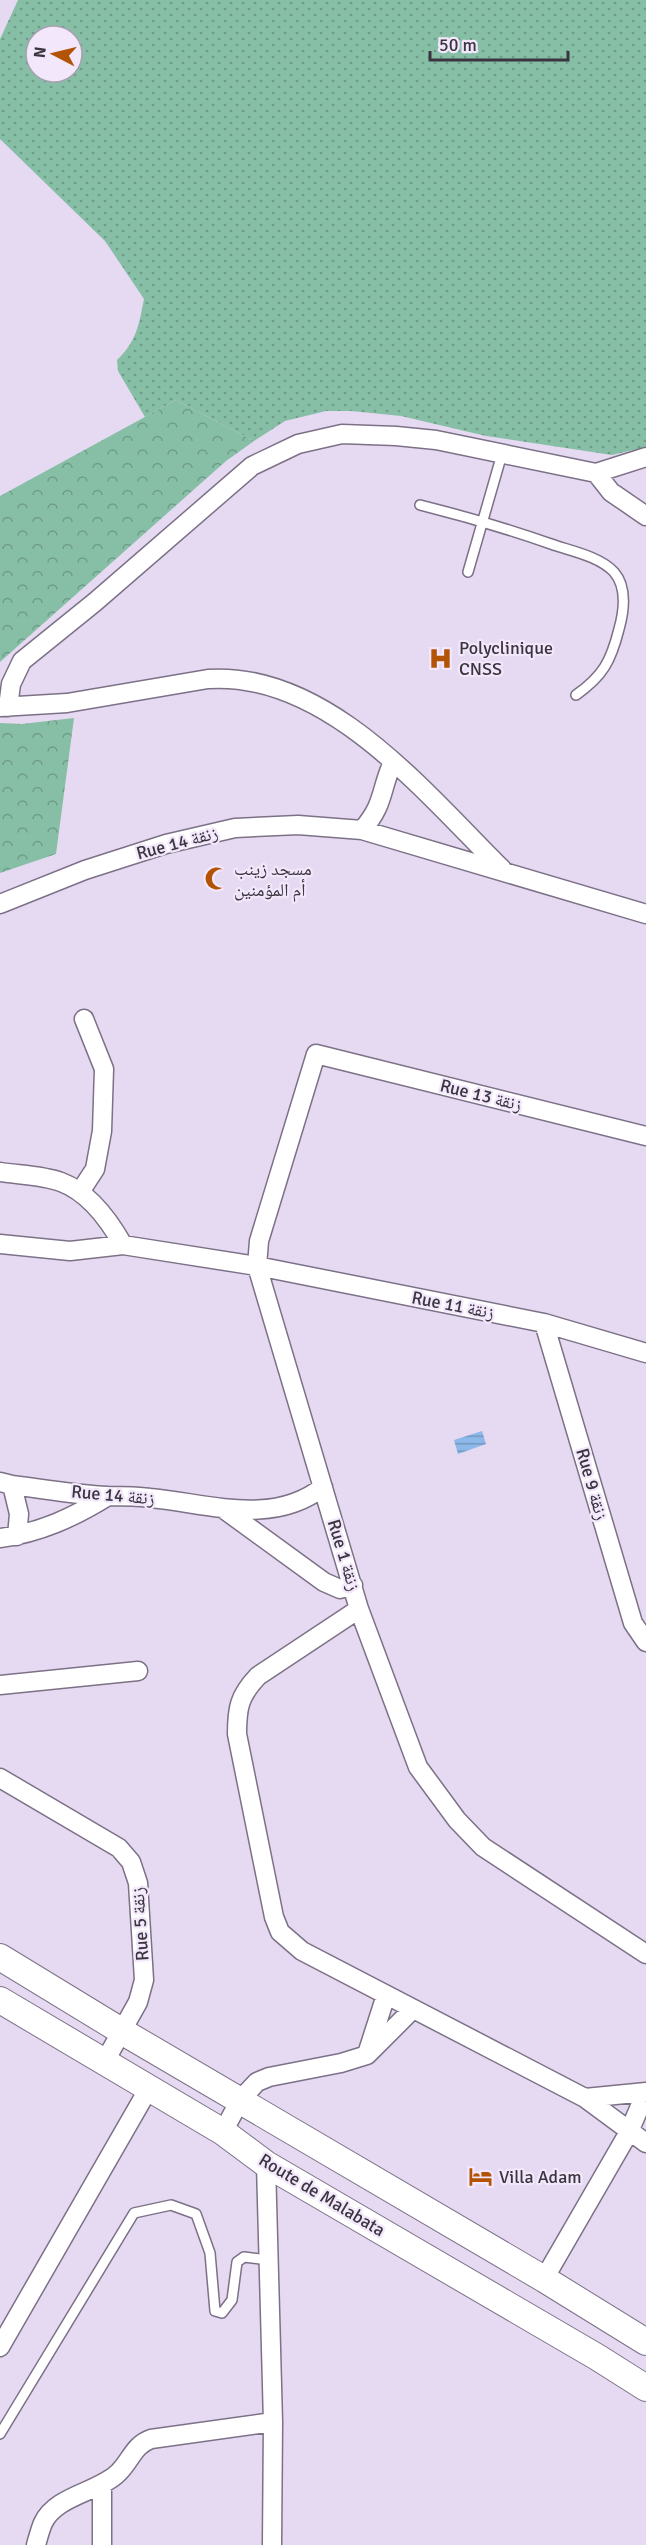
<svg xmlns="http://www.w3.org/2000/svg" width="646" height="2545" font-family="Signika,'Noto Naskh Arabic',sans-serif">
  <style>
    .grass { fill: url(#grass-dots); fill-rule: evenodd }
    .forest { fill: url(#forest-crowns) }
    .water { fill: url(#water-rules) }
    .lines { fill: none; stroke-linecap: round; stroke-linejoin: round }
    .lane-casing { stroke: #7c7187; stroke-width: 12 }
    .street-casing { stroke: #7c7187; stroke-width: 21 }
    .secondary-casing { stroke: #7c7187; stroke-width: 28 }
    .lane { stroke: #fff; stroke-width: 9 }
    .street { stroke: #fff; stroke-width: 18 }
    .secondary { stroke: #fff; stroke-width: 26 }
    .labels { text-anchor: middle; dominant-baseline: central; stroke-width: 4.5; stroke-linejoin: round; paint-order: stroke }
    .poi-label { font-size: 18px; fill: #3a353f; stroke: #f2e7fb; text-anchor: start }
    .street-label { font-size: 18px; fill: #3a353f; stroke: #f2e7fb }
  </style>
  <defs>
    <pattern id="grass-dots" width="8" height="8" patternUnits="userSpaceOnUse" patternTransform="scale(1.5)"><rect width="8" height="8" fill="#87bfa6"/><path d="M2 2h.1M6 6h.1" fill="none" stroke="#6f9c89" stroke-width="1.8" stroke-linecap="round"/></pattern>
    <pattern id="forest-crowns" width="20" height="18" patternUnits="userSpaceOnUse" patternTransform="scale(1.5)"><rect width="20" height="18" fill="#87bfa6"/><path d="M2 6a3 3 0 1 1 6 0M12 15a3 3 0 1 1 6 0" fill="none" stroke="#6f9c89"/></pattern>
    <pattern id="water-rules" width="6" height="5" patternUnits="userSpaceOnUse" patternTransform="scale(1.5)"><rect width="6" height="5" fill="#8cb9e9"/><path d="M0 2.5h6" fill="none" stroke="#7397be"/></pattern>
  </defs>
  <rect width="100%" height="100%" fill="#e6d9f2"/>
  <path class="grass" d="M18 0H646V447L612 455 486 436 401 416 351 411H326L285 421 254 441 176 400 145 417 118 371 117 360C137 341 139 324 144 299L105 241 0 139V39ZM36 36H72V72H36Z"/>
  <path class="forest" d="M176 400 254 441 226 461 0 662V496Z
    M74 718 56 854 0 873V723L22 724Z"/>
  <path class="water" d="M482 1431 486 1444 458 1454 454 1440Z"/>
  <g class="lines">
    <defs>
      <path id="lane" d="M420 505C464 516 508 529 551 544 571 551 599 556 614 572 627 587 624 611 619 629 611 661 603 676 576 695
        M468 572 502 454
        M0 2434 134 2213 171 2205 196 2214 210 2253 215 2311 222 2313 232 2300 237 2262 244 2257 269 2260"/>
      <path id="street" d="M596 473 611 492 646 516
        M0 707 67 703 208 679C327 671 425 793 502 869
        M8 707 11 684 22 661 95 602 252 466 298 444 342 434 396 436 436 440 596 473 646 457
        M362 830C385 804 380 790 393 762
        M0 904 85 870 166 844 235 828 298 825 362 830 646 914
        M646 1136 316 1054 259 1241 257 1266 359 1609 418 1767 457 1820 483 1847 646 1954
        M0 1172C19 1175 42 1175 61 1182 88 1192 109 1220 123 1245
        M80 1192 95 1169 102 1131 104 1069 84 1019
        M0 1244 70 1251 123 1245 257 1266 544 1323 646 1353
        M544 1323 633 1623 646 1642
        M0 1482 12 1485C44 1489 76 1495 108 1496 122 1496 136 1496 150 1498 207 1503 272 1527 323 1487
        M12 1485 19 1514 17 1536
        M225 1510 324 1582 340 1589 353 1585
        M0 1538C40 1533 74 1517 108 1496
        M359 1609 258 1676C239 1696 237 1708 237 1734L274 1917 280 1932 302 1951 585 2098 646 2143
        M0 1685 138 1671
        M0 1778 119 1848 131 1862 138 1883 144 1980 138 2002 105 2061
        M368 2051 386 1995
        M585 2098 646 2092
        M223 2132 240 2100 257 2082 269 2077 341 2063 367 2055 412 2010
        M266 2164 273 2422 272 2545
        M544 2279 629 2132 646 2092
        M0 2347 149 2088
        M102 2484V2545
        M36 2545C38 2538 40 2530 43 2523 56 2495 100 2492 119 2472 131 2460 134 2445 151 2439L273 2422"/>
      <path id="secondary" d="M0 1957 123 2032 544 2279 646 2342
        M0 2000 223 2132 266 2164 597 2357 646 2388"/>
    </defs>
    <use href="#lane" class="lane-casing"/>
    <use href="#street" class="street-casing"/>
    <use href="#secondary" class="secondary-casing"/>
    <use href="#lane" class="lane"/>
    <use href="#street" class="street"/>
    <use href="#secondary" class="secondary"/>
  </g>
  <defs>
    <symbol id="hospital-bare" viewBox="-9 -9 18 18"><path d="M-5-5h3v3.5h4V-5h3V5h-3V1.5h-4V5h-3Z" fill="#b25306" stroke="#f2e7fb" stroke-width="2.5" paint-order="stroke"/></symbol>
    <symbol id="mosque-bare" viewBox="-9 -9 18 18"><path d="M3.5-4.9A6 6 0 1 0 3.5 4.9A5 5 0 1 1 3.5-4.9Z" fill="#b25306" stroke="#f2e7fb" stroke-width="2.5" paint-order="stroke"/></symbol>
    <symbol id="hotel-bare" viewBox="-9 -9 18 18"><path d="M-6-4.5h1.5V1H6V5H4.5V3h-9V5H-6ZM-4 0a1.8 1.8 0 1 1 3.6 0ZM.5 0V-2.5h3Q6-2.5 6 0Z" fill="#b25306" stroke="#f2e7fb" stroke-width="2.5" paint-order="stroke"/></symbol>
  </defs>
  <g fill-rule="evenodd">
    <use href="#hospital-bare" x="424" y="642" width="33" height="33"/>
    <use href="#mosque-bare" x="200" y="862" width="33" height="33"/>
    <use href="#hotel-bare" x="464" y="2160" width="33" height="33"/>
  </g>
  <g class="labels">
    <g class="poi-label">
      <text x="459" y="648">Polyclinique<tspan x="459" dy="21">CNSS</tspan></text>
      <text x="234" y="869">مسجد زينب<tspan x="234" dy="21">أم المؤمنين</tspan></text>
      <text x="499" y="2177">Villa Adam</text>
    </g>
    <g class="street-label">
      <text transform="translate(177 843) rotate(-15)">Rue 14 زنقة</text>
      <text transform="translate(481 1095) rotate(14)">Rue 13 زنقة</text>
      <text transform="translate(453 1305) rotate(11)">Rue 11 زنقة</text>
      <text transform="translate(592 1484) rotate(74)">Rue 9 زنقة</text>
      <text transform="translate(113 1495) rotate(5)">Rue 14 زنقة</text>
      <text transform="translate(344 1555) rotate(73)">Rue 1 زنقة</text>
      <text transform="translate(140 1924) rotate(-94)">Rue 5 زنقة</text>
      <text transform="translate(322 2195) rotate(31)">Route de Malabata</text>
    </g>
  </g>
  <g transform="translate(54 54) rotate(277)"><circle r="28" fill="#f2e7fb" stroke="#a8a0b0" stroke-width="1.5"/>
  <path d="M0-4.5L10 22L0 15L-10 22Z" fill="#b25306"/>
  <text y="-9" font-size="16" font-weight="bold" text-anchor="middle" fill="#3a353f">N</text>
  </g>
  <path d="M430 51v9h138v-9" fill="none" stroke="#3a353f" stroke-width="3"/>
  <text x="439" y="51" font-size="18" fill="#3a353f" stroke="#f2e7fb" stroke-width="4.5" paint-order="stroke">50 m</text>
</svg>
